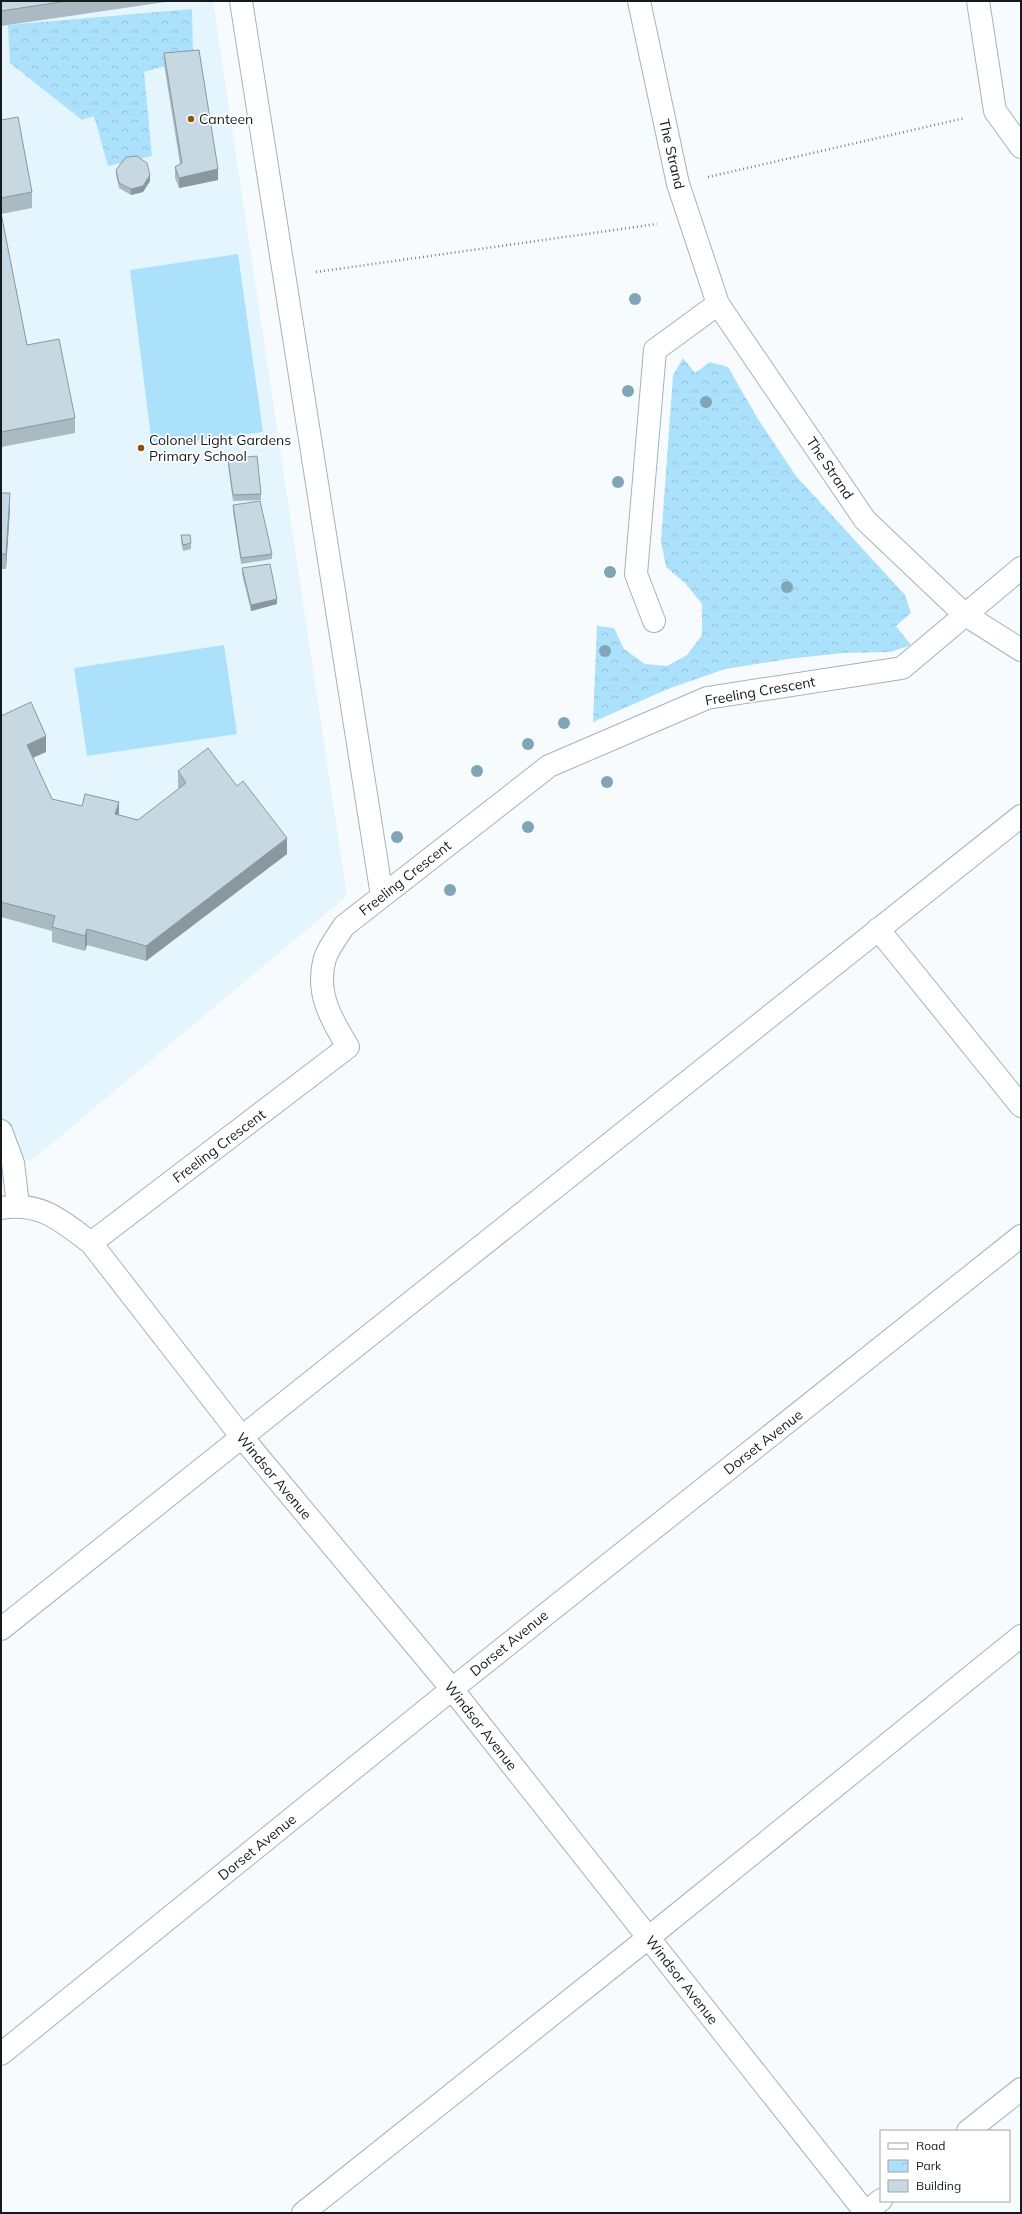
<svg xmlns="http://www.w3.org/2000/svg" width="1022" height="2214" font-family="Mulish,sans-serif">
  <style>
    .built { fill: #e5f5fd }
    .park { fill: url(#park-crowns) }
    .pitch { fill: #ace1fc }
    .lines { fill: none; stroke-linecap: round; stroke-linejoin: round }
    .minor-casing { stroke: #a2b3bc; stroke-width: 24 }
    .path { stroke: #7c8183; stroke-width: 2.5; stroke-dasharray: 1 3; stroke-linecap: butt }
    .minor { stroke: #fff; stroke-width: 22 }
    .tree { fill: #7fa5b6 }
    .wall { fill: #aabac2 }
    .shaded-wall { fill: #8b979e }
    .building { fill: #c6d8e2; stroke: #8b979e }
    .poi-dot { fill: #8e560d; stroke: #fff; stroke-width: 1.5 }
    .labels { text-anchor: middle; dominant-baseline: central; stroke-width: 3.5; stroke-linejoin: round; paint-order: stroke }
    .poi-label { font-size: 14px; fill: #141a1d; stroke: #fff; text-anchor: start }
    .street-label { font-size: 14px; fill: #141a1d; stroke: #fff }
  </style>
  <defs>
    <pattern id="park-crowns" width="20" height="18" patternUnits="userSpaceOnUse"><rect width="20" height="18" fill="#ace1fc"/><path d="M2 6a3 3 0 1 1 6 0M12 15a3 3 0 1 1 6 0" fill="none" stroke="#93c0d8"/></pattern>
  </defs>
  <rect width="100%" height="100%" fill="#f8fbfd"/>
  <path class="built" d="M1 1H213L347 896 31 1161 1 1148Z"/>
  <path class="park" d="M192 9 193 58 144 72 152 156 108 166 94 116 82 120 10 63 8 25Z
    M683 358 695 373 710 362 728 367 758 419 796 476 905 595 911 613 896 626 911 645 891 652 843 653 788 659 725 669 668 689 593 722 597 626 614 628 624 649 645 664 667 666 687 655 702 635V604L685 583 666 567 661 541 673 375Z"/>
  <path class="pitch" d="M238 254 263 432 152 446 130 270Z
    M224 645 237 734 87 756 74 668Z"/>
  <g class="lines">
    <defs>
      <path id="minor" d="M241 1 382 896
        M639 1 678 184 718 304 865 520 964 614 1021 650
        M978 1 995 111 1021 147
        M654 621 636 574 655 350 718 304
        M878 929 1021 1106
        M1 1131 13 1163 18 1205
        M1 1208C40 1201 62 1221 91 1243L348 1047C331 1019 315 992 325 958 329 947 338 935 344 926L549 766 707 698 902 668 1021 568
        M91 1243 241 1436 452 1689 866 2213
        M1 1629 1021 816
        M1 2054 452 1689 1021 1236
        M968 2131 1021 2089
        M303 2213 648 1938 1021 1636
        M865 2213 881 2200"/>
    </defs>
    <use href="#minor" class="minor-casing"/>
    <path class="path" d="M708 177 965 118
      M316 272 657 224"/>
    <use href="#minor" class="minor"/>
  </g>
  <g class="tree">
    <circle cx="635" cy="299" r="6"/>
    <circle cx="628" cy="391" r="6"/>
    <circle cx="706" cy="402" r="6"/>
    <circle cx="618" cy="482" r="6"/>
    <circle cx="610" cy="572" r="6"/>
    <circle cx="787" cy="587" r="6"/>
    <circle cx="605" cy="651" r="6"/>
    <circle cx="564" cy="723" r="6"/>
    <circle cx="528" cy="744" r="6"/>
    <circle cx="477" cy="771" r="6"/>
    <circle cx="607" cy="782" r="6"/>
    <circle cx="528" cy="827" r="6"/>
    <circle cx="397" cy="837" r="6"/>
    <circle cx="450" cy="890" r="6"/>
  </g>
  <path class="wall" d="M1 1H172L1 26Z
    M164 53 218 180 179 188 175 178V167L180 164 164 64Z
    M1 120 32 192V208L1 214 27 345 75 418V433L1 447Z
    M116 170 150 181 143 192 131 195 119 188 116 175Z
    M228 459 261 494V500L233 501 228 465Z
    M1 493 10 509 6 569H1Z
    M233 505 272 554V559L241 564 233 511Z
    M181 535 191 543V549L183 551 181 541Z
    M242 568 277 604 251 611 242 574Z
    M1 716 46 752 33 758 52 799 138 820 179 789 178 787V771L287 854 146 961 87 945 85 951 52 942V931L1 917Z"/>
  <path class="shaded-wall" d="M218 169V180L179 188V178Z
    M150 175V181L143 192 131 195V189Z
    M10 493V509L6 569V554Z
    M277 599V604L251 611V605Z
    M46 736V752L27 760V745Z
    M119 802V818L115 814Z
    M287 838V854L146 961V946Z
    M87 929V945L85 951V936Z"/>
  <path class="building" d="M1 1H67L1 11Z
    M199 50 218 169 179 178 175 167 182 163 164 53Z
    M18 117 32 192 1 198V120Z
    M137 156 147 163 150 175 143 186 131 189 119 183 116 170 126 157Z
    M1 213 27 345 59 339 75 418 1 432Z
    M257 456 261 494 233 495 228 459Z
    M1 493H10L6 554H1Z
    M260 501 272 554 241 558 233 505Z
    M181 535H190L191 543 183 545Z
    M270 564 277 599 251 605 242 568Z
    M31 702 46 736 27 745 52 799 82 806 85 794 119 802 115 814 138 820 186 783 178 771 208 748 237 786 243 781 287 838 146 946 87 929 85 936 52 927 55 916 1 902V716Z"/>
  <g class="poi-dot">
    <circle cx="191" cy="119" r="4"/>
    <circle cx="141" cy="448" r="4"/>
  </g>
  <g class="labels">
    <g class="poi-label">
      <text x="199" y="119">Canteen</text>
      <text x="149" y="440">Colonel Light Gardens<tspan x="149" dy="16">Primary School</tspan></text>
    </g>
    <g class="street-label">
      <text transform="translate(672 154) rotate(77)">The Strand</text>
      <text transform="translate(830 468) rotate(56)">The Strand</text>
      <text transform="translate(760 691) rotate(-10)">Freeling Crescent</text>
      <text transform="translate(405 878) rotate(-38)">Freeling Crescent</text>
      <text transform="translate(219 1146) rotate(-37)">Freeling Crescent</text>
      <text transform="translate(763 1442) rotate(-38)">Dorset Avenue</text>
      <text transform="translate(274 1476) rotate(50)">Windsor Avenue</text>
      <text transform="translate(509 1643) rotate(-39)">Dorset Avenue</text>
      <text transform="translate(481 1726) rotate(52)">Windsor Avenue</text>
      <text transform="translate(257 1847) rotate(-39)">Dorset Avenue</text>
      <text transform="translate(682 1980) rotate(52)">Windsor Avenue</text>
    </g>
  </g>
  <rect width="1022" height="2214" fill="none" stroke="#141a1d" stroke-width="4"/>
  <rect x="880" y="2130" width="130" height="72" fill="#ffffff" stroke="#a1a3a5"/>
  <rect x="888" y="2143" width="20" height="6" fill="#ffffff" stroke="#a1a3a5"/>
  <text x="916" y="2150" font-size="12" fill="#141a1d">Road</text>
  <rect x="888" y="2160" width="20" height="12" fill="url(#park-crowns)" stroke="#a1a3a5"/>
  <text x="916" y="2170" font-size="12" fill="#141a1d">Park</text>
  <rect x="888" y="2180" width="20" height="12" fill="#c6d8e2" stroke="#a1a3a5"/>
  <text x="916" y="2190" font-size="12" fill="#141a1d">Building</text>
</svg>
